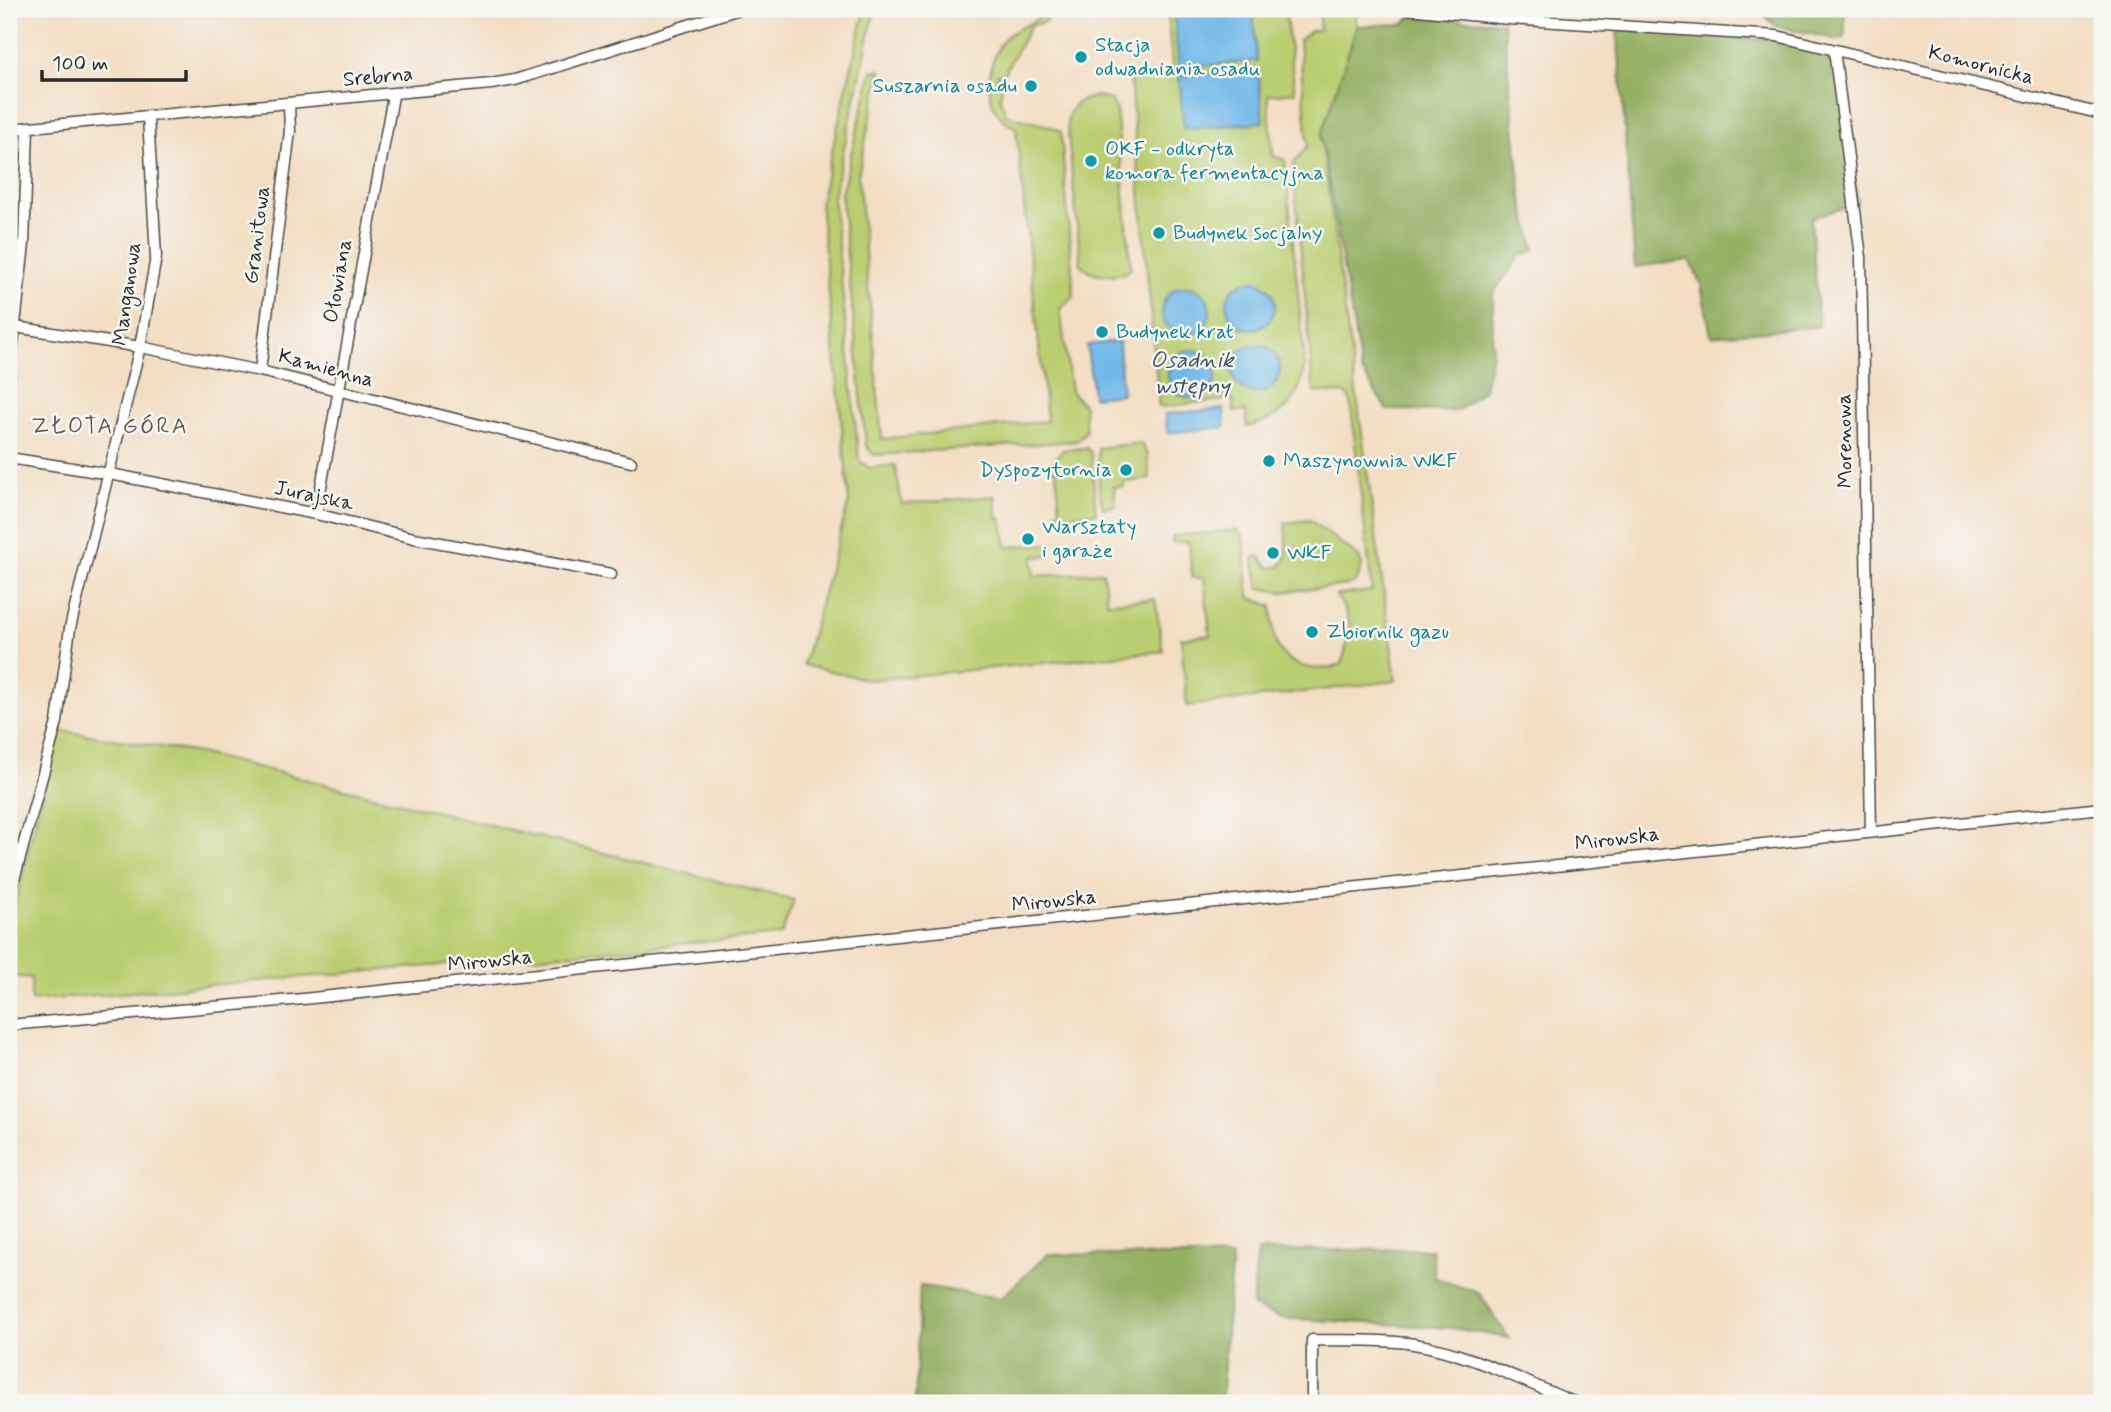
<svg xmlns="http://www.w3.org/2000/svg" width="2111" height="1412" font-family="Mynerve,sans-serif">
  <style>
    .green { fill: #bbcd71; stroke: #737c4e; stroke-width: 2 }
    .forest { fill: #94b063; stroke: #606e47; stroke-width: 2 }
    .water { fill: #70b8e8; stroke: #4e728a; stroke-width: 2 }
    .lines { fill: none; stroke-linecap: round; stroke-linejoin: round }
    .minor-casing { stroke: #494642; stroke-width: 13 }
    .minor { stroke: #fff; stroke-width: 10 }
    .culture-dot { fill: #0f9aa8; stroke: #f6f6f2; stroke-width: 2.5 }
    .labels { text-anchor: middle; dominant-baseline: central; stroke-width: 5; stroke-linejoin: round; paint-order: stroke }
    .culture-label { font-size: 21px; fill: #0d838f; stroke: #f6f6f2; text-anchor: start }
    .street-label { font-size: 21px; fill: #2b2b2b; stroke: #f6f6f2 }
    .water-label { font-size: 23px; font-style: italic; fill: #405564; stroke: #f6f6f2 }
    .neighbourhood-label { font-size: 23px; letter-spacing: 2px; fill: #67584e; stroke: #f6f6f2 }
  </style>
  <rect width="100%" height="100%" fill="#f6f6f2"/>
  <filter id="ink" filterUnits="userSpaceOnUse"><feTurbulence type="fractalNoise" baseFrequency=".0143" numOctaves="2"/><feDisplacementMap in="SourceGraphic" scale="14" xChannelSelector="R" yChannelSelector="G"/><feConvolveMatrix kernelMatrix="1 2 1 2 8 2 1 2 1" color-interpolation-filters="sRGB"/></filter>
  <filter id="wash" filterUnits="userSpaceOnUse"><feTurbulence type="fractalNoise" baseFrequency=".00686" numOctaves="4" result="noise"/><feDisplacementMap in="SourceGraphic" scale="28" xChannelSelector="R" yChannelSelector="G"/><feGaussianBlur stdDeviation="1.57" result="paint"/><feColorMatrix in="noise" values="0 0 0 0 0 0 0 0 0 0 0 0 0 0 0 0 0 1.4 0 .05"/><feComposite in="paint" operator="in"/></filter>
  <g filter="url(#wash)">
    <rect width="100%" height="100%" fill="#f3dec3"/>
    <path class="green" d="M865 9H875L833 197 859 460 869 468 895 465 902 504 995 496 997 518H1001L1007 547 1050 544 1049 556 1033 557 1034 576 1103 572 1107 602 1155 599 1163 651 870 680 803 665 849 501 820 202Z
      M1043 9H1048L1046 22 1031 25 1003 75 998 74 997 82 1002 84 1000 99 1006 114C1024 123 1045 121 1061 132L1074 296 1060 309 1071 391 1084 406 1086 431 1077 441 874 455 866 446 841 194 872 71 881 70 858 175 882 439 1047 421 1016 128C981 113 984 64 1005 38 1015 27 1041 23 1043 9Z
      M1167 9H1285L1295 92 1268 95 1273 156 1285 160 1305 365C1298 402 1287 415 1251 426L1247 427 1246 411 1234 412 1233 399 1159 407 1130 78 1173 74Z
      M1320 9H1355L1357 26 1321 137 1396 681 1187 706 1181 638 1210 635 1204 578H1192L1189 542 1172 543 1173 536 1238 530 1244 539 1249 597 1272 606C1273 617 1272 635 1277 645 1288 669 1321 673 1342 664 1349 631 1357 626 1336 595L1372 591 1350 398 1347 394 1315 392 1313 385 1293 164 1308 146 1299 40 1310 31 1319 30Z
      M1097 96 1111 100 1116 109 1131 268 1126 273C1109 275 1095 278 1081 265L1067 123C1070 103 1079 100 1097 96Z
      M1141 443 1147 454 1150 479 1124 482V486L1114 487 1116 506 1103 508 1099 490 1098 448Z
      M1086 448 1091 452 1096 513 1057 516 1056 511H1060L1056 470H1052V463L1062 450Z
      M1310 520 1359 557 1362 565 1357 581 1350 585 1281 592 1259 588 1253 558 1259 556 1270 568 1281 566 1287 556 1285 523Z
      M58 730 199 753 794 900 781 935 31 1001V978L9 976V928Z"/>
    <path class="forest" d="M1757 9H1845V37L1839 40 1776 26Z
      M1410 17 1503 22 1522 200 1535 250 1519 257 1493 294 1492 355 1484 390 1457 411 1387 410 1361 370 1321 137 1357 26 1404 24Z
      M1617 28 1773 40 1838 54 1858 203 1811 218 1819 326 1711 336 1701 285 1690 260 1635 267Z
      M1432 1249 1435 1278 1479 1293 1509 1338 1452 1328 1280 1318 1252 1306 1258 1251Z
      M1048 1254 1232 1257 1221 1403H915L920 1286 1001 1298Z"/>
    <path class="water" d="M1253 9 1257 61 1179 68 1174 16Z
      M1258 69 1263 122 1184 129 1179 76Z
      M1227 305a24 24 0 1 1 48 0a24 24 0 1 1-48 0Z
      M1162 311a24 24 0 1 1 48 0a24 24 0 1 1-48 0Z
      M1119 341 1122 394 1093 397 1087 345Z
      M1232 369a24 24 0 1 1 48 0a24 24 0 1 1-48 0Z
      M1168 374a24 24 0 1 1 48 0a24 24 0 1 1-48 0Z
      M1224 409 1225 427 1167 433 1165 414Z"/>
  </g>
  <g filter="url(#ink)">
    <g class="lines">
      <defs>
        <path id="minor" d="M1409 9 1509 19 1777 36 2102 114
          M1834 50 1861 257 1871 832
          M9 129 491 84 515 80 739 9
          M9 326 140 347 260 371 631 462
          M260 371 290 131 289 104
          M9 378 24 244 28 127
          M9 458 110 474 316 514 414 538 611 574
          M316 514 393 96
          M9 898 57 722 70 628 140 347 156 257 148 117
          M9 1025 303 999 2102 808
          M1312 1403V1340C1346 1341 1381 1339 1414 1344 1470 1353 1524 1382 1576 1403"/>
      </defs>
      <use href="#minor" class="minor-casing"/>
      <use href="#minor" class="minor"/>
    </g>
  </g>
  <g class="culture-dot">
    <circle cx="1081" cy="57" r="7"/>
    <circle cx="1031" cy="86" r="7"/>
    <circle cx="1091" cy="161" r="7"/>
    <circle cx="1159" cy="233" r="7"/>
    <circle cx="1102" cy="332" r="7"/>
    <circle cx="1269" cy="461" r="7"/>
    <circle cx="1126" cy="470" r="7"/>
    <circle cx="1028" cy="539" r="7"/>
    <circle cx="1273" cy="553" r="7"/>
    <circle cx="1312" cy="632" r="7"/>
  </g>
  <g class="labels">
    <g class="culture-label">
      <text x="1095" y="45">Stacja<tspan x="1095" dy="24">odwadniania osadu</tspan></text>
      <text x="1017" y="86" text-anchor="end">Suszarnia osadu</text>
      <text x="1105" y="149">OKF - odkryta<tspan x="1105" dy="24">komora fermentacyjna</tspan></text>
      <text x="1173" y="233">Budynek socjalny</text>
      <text x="1116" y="332">Budynek krat</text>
      <text x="1283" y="461">Maszynownia WKF</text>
      <text x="1112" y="470" text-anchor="end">Dyspozytornia</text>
      <text x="1042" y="527">Warsztaty<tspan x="1042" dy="24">i garaże</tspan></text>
      <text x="1287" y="553">WKF</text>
      <text x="1326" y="632">Zbiornik gazu</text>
    </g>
    <g class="street-label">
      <text transform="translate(1981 65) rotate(14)">Komornicka</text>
      <text transform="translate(378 77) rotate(-5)">Srebrna</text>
      <text transform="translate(257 235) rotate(-83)">Granitowa</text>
      <text transform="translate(338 281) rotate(-80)">Ołowiana</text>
      <text transform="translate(127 294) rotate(-82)">Manganowa</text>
      <text transform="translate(326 368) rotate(15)">Kamienna</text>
      <text transform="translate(1845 441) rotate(-91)">Morenowa</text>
      <text transform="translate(314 496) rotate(12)">Jurajska</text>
      <text transform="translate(1617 839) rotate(-7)">Mirowska</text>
      <text transform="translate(1054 901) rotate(-6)">Mirowska</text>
      <text transform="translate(490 961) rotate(-6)">Mirowska</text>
    </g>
    <g class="water-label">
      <text x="1192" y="361">Osadnik<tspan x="1192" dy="26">wstępny</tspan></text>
    </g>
    <g class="neighbourhood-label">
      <text x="110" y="427">ZŁOTA GÓRA</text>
    </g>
  </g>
  <rect width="2111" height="1412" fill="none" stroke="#f6f6f2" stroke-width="35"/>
  <path d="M42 70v10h144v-10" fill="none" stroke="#2b2b2b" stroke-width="3.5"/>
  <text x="52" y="70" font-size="21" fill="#2b2b2b" stroke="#f6f6f2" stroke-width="5" paint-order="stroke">100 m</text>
</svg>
